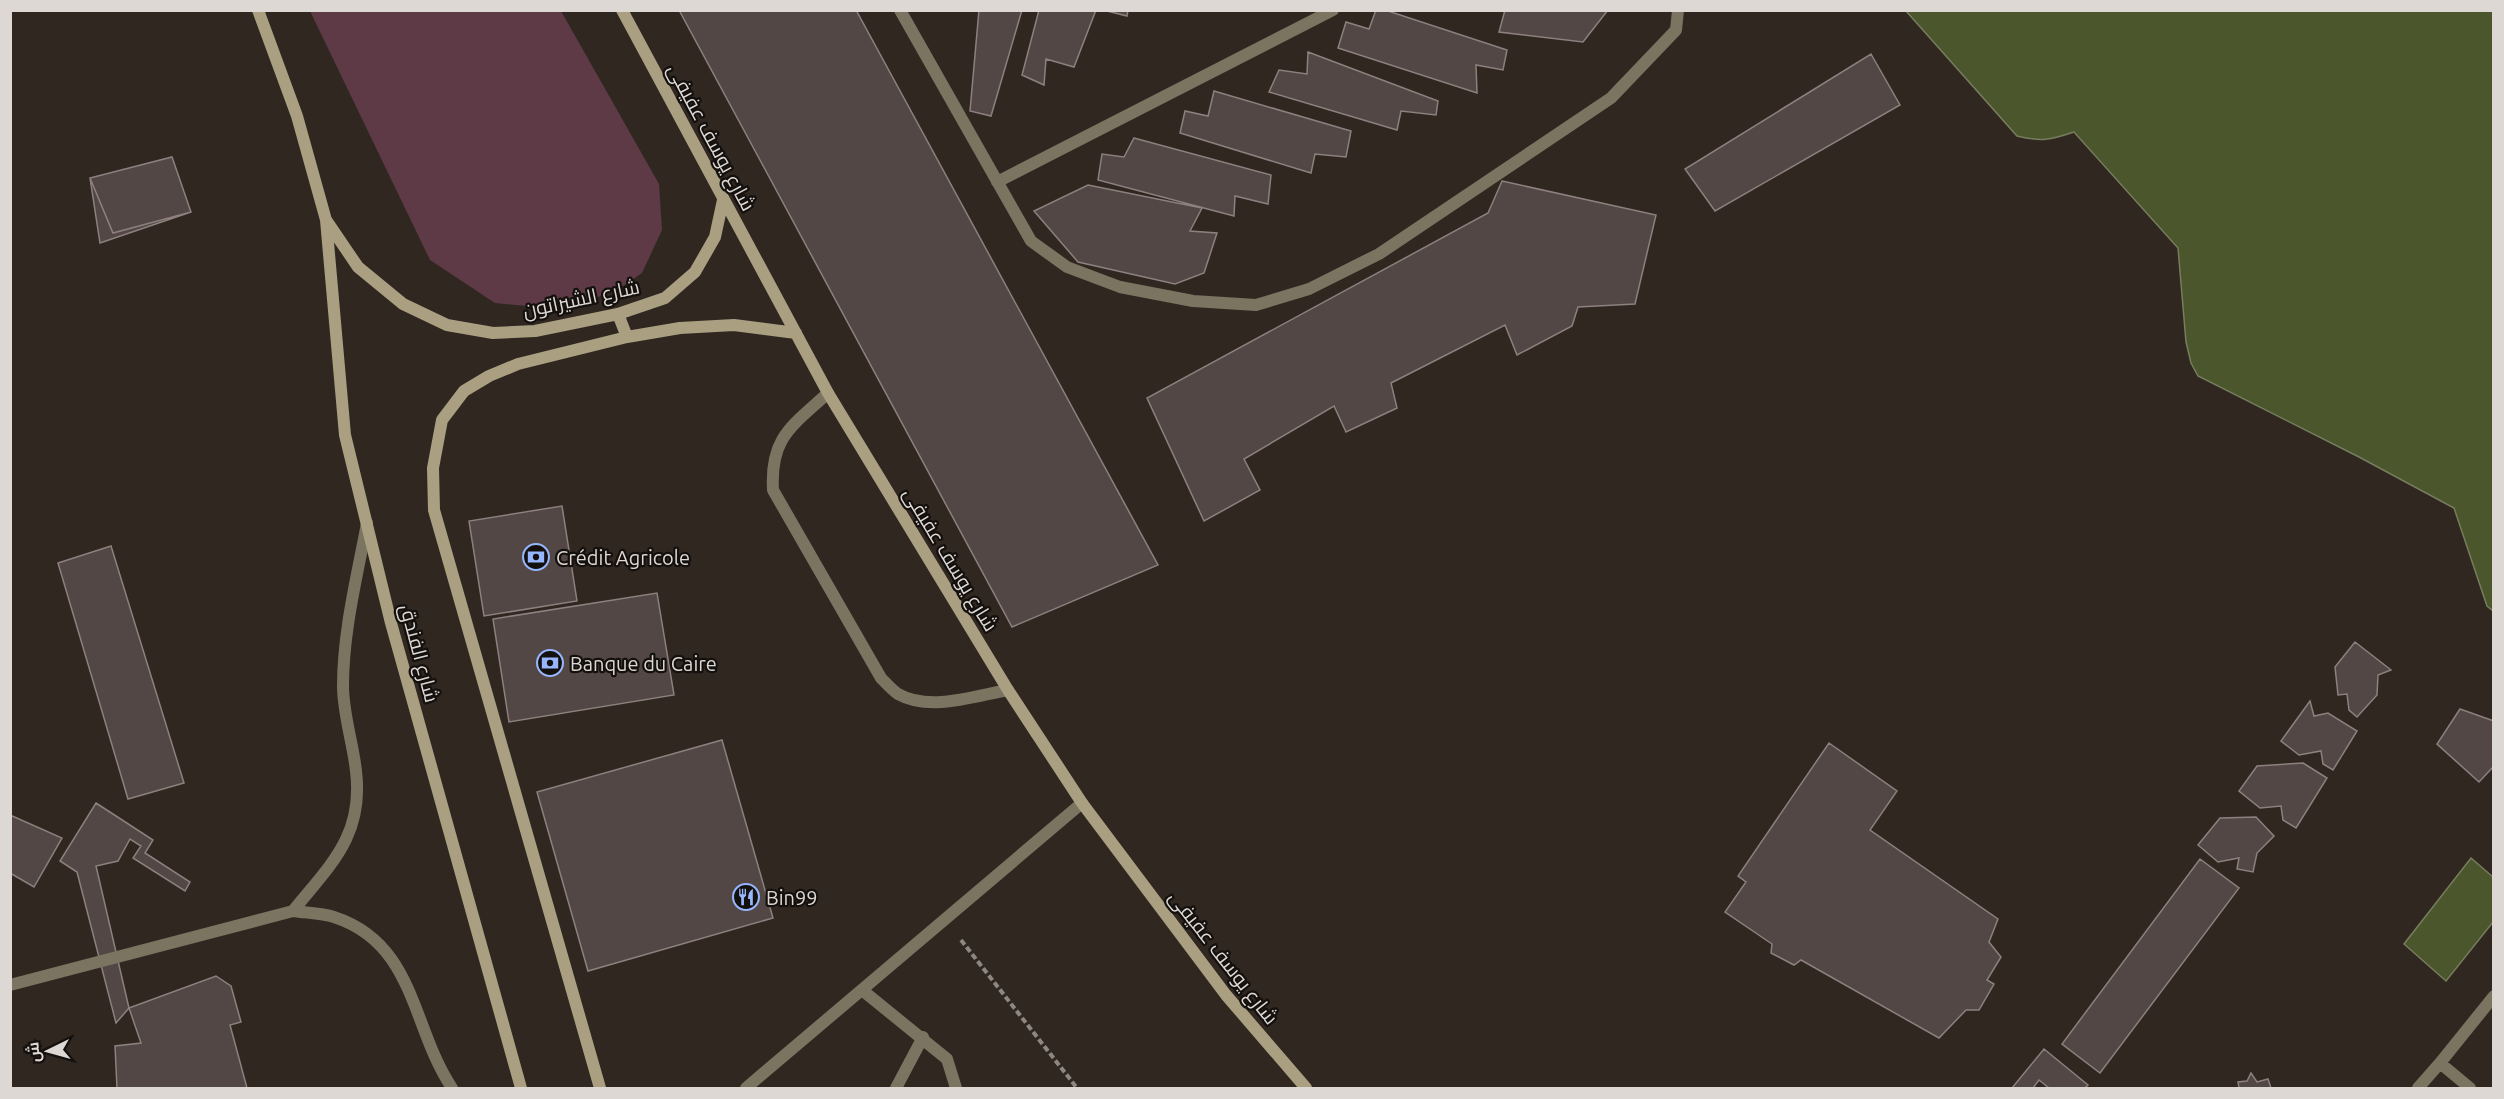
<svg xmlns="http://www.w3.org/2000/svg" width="2504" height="1099" font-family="Ubuntu,Cairo,sans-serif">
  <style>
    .green { fill: #5e3a46 }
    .water { fill: #4b562c; stroke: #777d5e; stroke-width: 1.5 }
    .building { fill: #534745; stroke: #8d807e; stroke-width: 1.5 }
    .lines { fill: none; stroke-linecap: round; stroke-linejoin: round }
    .path { stroke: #8d8681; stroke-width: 4; stroke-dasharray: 6 3; stroke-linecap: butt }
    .lane { stroke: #7b7461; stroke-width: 12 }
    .street { stroke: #7b7461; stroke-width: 12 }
    .secondary { stroke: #aa9f81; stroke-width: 12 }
    .labels { text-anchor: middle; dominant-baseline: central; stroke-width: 4.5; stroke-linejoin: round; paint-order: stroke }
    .street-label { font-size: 20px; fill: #ddd8d4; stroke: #14100e }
    .poi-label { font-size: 20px; fill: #ddd8d4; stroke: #14100e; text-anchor: start }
  </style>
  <rect width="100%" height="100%" fill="#2f2720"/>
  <path class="green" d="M310 11H561L659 184 662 230 642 273 614 292 579 303 538 307 495 303 430 260Z"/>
  <path class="water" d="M1906 11H2493V611L2487 606 2454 508 2359 457 2198 376 2191 363 2186 342 2178 248 2074 132C2050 140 2042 142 2017 136Z
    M2471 858 2493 877V922L2446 981 2404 944Z"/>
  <path class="building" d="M679 10H856L1158 565 1012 627Z
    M979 10H1022L991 116 970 111Z
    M1039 10H1096L1074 67 1046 59 1044 85 1022 75Z
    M1103 10H1128L1127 16Z
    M1376 10H1385L1507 50 1503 70 1476 65 1477 93 1338 48 1346 22 1369 29Z
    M1505 10H1608L1583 42 1499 32Z
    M1308 52 1438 101 1436 115 1401 111 1397 130 1269 92 1279 70 1307 74Z
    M1871 54 1900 105 1715 211 1685 169Z
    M1214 91 1351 131 1346 157 1315 154 1311 173 1180 133 1185 111 1208 116Z
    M1134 138 1271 175 1268 204 1235 196 1234 216 1098 180 1102 154 1124 157Z
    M172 157 191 212 113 233 90 178Z
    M172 157 191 212 100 243 90 178Z
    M1502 181 1656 215 1635 304 1578 307 1572 326 1517 355 1505 325 1391 383 1397 408 1346 432 1334 406 1244 459 1260 490 1204 521 1147 398 1488 213Z
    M1088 185 1202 208 1190 231 1217 233 1204 273 1175 284 1078 262 1034 211Z
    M562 506 577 601 484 616 469 521Z
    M111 546 184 783 128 799 58 563Z
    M657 593 674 695 509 722 493 619Z
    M2355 642 2391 670 2378 675 2377 695 2357 717 2349 710 2347 694 2338 695 2335 667Z
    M2310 701 2314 716 2328 713 2357 731 2333 770 2323 764 2321 751 2299 755 2281 741Z
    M2460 709 2494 721V766L2479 782 2437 744Z
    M722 740 773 918 588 971 537 792Z
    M1829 743 1897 791 1870 830 1998 919 1989 942 2001 957 1987 980 1994 984 1979 1010H1966L1939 1038 1801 960 1794 965 1771 953 1772 944 1725 912 1746 882 1738 876Z
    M2303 763 2327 778 2296 828 2283 820 2281 806 2260 808 2239 791 2257 766Z
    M96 803 153 840 145 853 190 882 185 891 133 858 141 846 130 839 118 861 96 866 129 1008 116 1023 77 872 60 861Z
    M10 815 62 838 34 887 10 873Z
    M2256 817 2274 836 2257 853 2253 872 2237 869 2239 858 2218 862 2198 845 2220 818Z
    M2200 859 2239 888 2100 1073 2062 1044Z
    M216 976 231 986 241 1022 230 1025 247 1088H117L115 1046 141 1043 129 1008Z
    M2044 1049 2088 1085 2085 1088H2049L2039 1080 2033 1088H2012Z
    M2251 1073 2257 1082 2268 1079 2271 1088H2239L2238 1082 2247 1081Z"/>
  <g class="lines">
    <path class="path" d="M961 940 1077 1088"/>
    <path class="lane" d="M900 10 1031 241 1067 267 1120 287 1193 301 1256 305 1309 289 1379 254 1611 98 1676 30 1678 10
      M997 182 1333 10
      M828 393C792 426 770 437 773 490L881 678C886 683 892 690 898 694 930 712 974 696 1008 690
      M293 911C330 865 364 836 356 771 353 743 343 714 343 686 343 631 357 577 367 523
      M10 985 293 911C306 913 321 913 334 917 416 944 411 1027 452 1088
      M2440 1063 2494 996
      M896 1088 923 1037
      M2418 1088 2440 1063 2470 1088"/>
    <path class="street" d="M862 990 947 1059 956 1088
      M746 1088 1082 803"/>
    <path class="secondary" d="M258 10 297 116 326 220 358 267 403 304 447 325 493 333 535 331 618 314 665 298 695 272 715 237 723 200
      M622 10 828 393 1008 690 1082 803 1226 995 1306 1088
      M326 220 345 435 391 623 521 1088
      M618 314 627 337
      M600 1088 434 510 433 468 442 420 464 391 489 376 518 364 627 337 680 328 734 325 796 333"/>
  </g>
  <defs>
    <symbol id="bank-ring" viewBox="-11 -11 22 22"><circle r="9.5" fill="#14100e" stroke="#96b6fd" stroke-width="1.5"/><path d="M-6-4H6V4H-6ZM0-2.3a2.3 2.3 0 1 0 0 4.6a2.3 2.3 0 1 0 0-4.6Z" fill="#96b6fd"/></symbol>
    <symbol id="restaurant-ring" viewBox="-11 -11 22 22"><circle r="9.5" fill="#14100e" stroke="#96b6fd" stroke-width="1.5"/><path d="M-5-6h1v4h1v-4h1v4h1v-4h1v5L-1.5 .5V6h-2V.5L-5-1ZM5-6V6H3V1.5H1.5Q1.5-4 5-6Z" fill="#96b6fd"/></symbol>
  </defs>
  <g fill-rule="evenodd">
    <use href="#bank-ring" x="521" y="542" width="30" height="30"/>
    <use href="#bank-ring" x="535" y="648" width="30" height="30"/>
    <use href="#restaurant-ring" x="731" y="882" width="30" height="30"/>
  </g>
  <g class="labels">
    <g class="street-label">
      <text transform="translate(712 137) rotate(62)">شارع يوسف عفيفى</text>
      <text transform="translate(581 298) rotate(-12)">شارع الشيراتون</text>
      <text transform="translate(951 559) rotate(59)">شارع يوسف عفيفى</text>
      <text transform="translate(420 653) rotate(75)">شارع الفندق</text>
      <text transform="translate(1224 957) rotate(52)">شارع يوسف عفيفى</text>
    </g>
    <g class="poi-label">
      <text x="556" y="557">Crédit Agricole</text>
      <text x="570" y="663">Banque du Caire</text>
      <text x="766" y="897">Bin99</text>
    </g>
  </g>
  <rect width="2504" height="1099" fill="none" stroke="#ddd8d4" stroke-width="24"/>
  <g transform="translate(48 1051) rotate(265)" stroke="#14100e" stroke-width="4.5" paint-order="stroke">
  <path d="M0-4.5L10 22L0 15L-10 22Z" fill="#ddd8d4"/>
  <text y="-9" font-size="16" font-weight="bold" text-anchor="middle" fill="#ddd8d4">ش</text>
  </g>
</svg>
